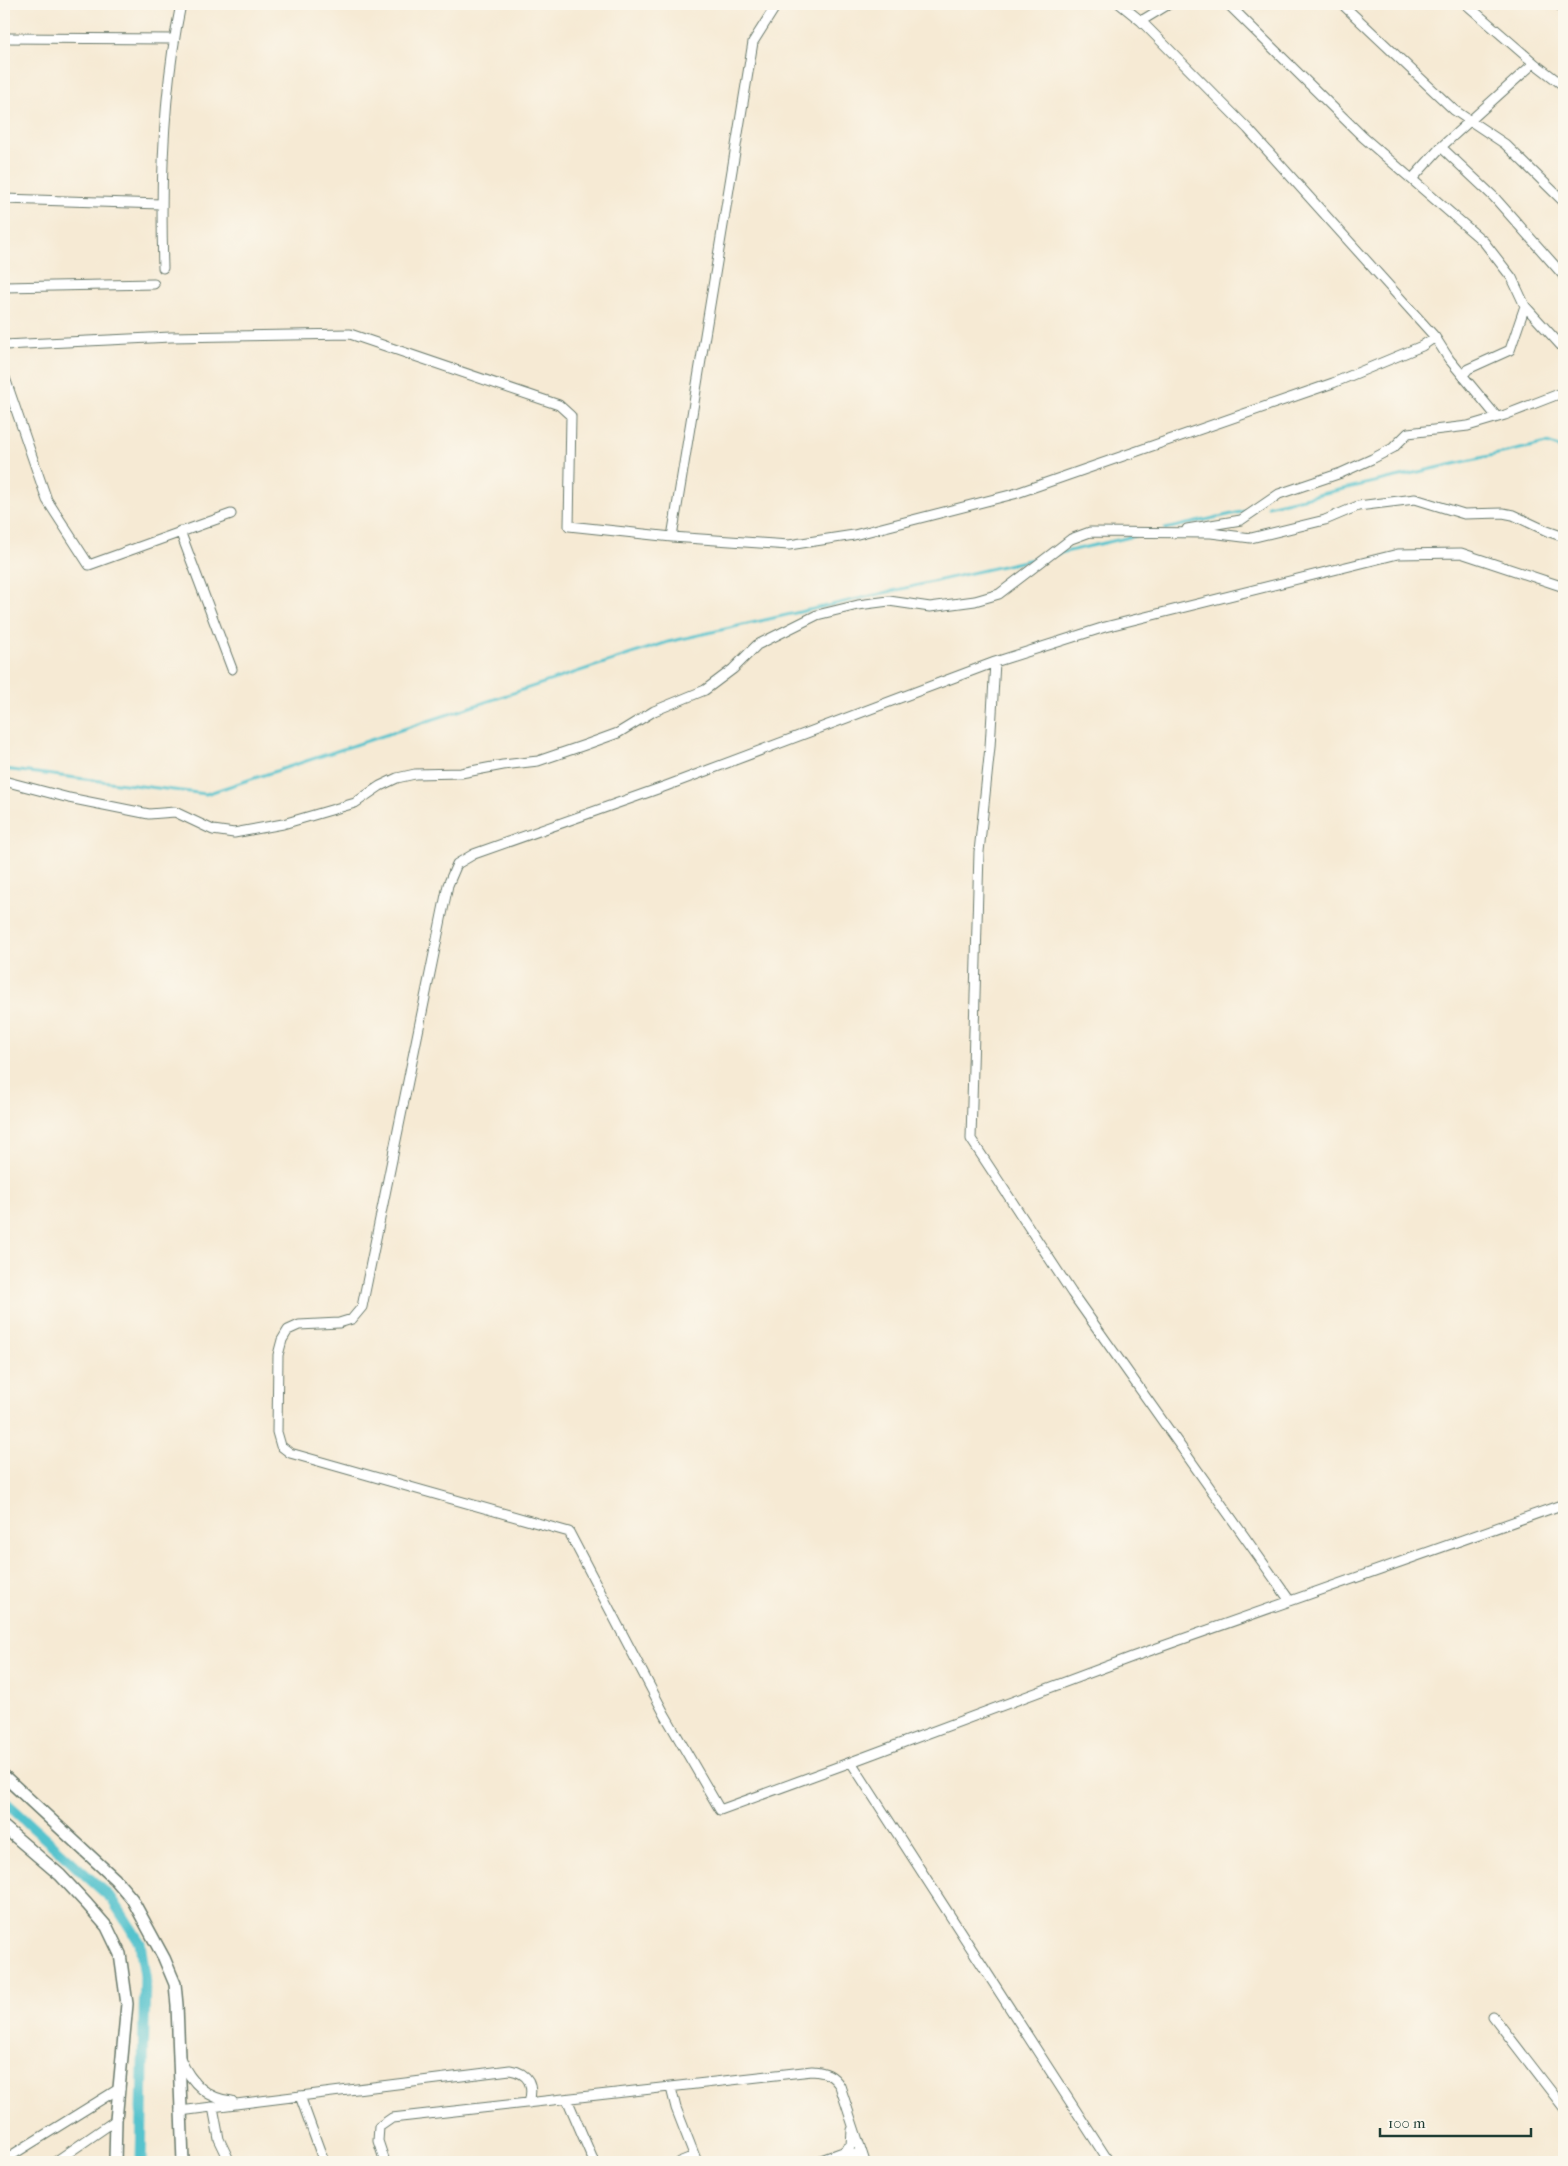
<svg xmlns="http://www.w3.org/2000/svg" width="1568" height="2166" font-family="'IM FELL French Canon',serif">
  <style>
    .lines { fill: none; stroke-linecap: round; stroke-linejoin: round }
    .stream { stroke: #56c3cd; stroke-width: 3 }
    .canal { stroke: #56c3cd; stroke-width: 11 }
    .minor-casing { stroke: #6a7a6c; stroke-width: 11 }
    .tertiary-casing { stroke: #6a7a6c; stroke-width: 14 }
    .minor { stroke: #fff; stroke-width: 9 }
    .tertiary { stroke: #fff; stroke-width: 11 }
  </style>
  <rect width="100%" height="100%" fill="#fbf7ec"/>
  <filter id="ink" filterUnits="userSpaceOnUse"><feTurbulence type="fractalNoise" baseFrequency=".02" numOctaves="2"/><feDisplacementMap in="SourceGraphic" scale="10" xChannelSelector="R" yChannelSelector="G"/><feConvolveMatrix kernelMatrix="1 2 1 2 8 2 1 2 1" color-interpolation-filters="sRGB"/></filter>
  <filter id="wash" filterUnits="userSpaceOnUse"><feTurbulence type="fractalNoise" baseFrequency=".0096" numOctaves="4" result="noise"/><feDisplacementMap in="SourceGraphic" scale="20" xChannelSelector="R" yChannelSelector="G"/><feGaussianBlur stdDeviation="1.12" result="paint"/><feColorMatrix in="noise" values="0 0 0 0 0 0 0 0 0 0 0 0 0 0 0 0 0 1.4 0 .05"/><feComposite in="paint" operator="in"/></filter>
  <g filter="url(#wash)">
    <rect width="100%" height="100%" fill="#f6ead4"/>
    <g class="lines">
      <path class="stream" d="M1268 506 1547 443 1564 449
        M1165 529 1250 510
        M1056 554 1135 536
        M4 769 206 794 668 642 1042 557"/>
      <path class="canal" d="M4 1801 112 1899 140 1943 145 1976 141 2162"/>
    </g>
  </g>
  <g filter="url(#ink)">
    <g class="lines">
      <defs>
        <path id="minor" d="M1120 4 1141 21 1248 129 1435 337 1449 359 1497 417
          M1228 4 1363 137 1484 242 1512 278 1525 306 1564 349
          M1342 4 1454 110 1505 144 1564 202
          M1466 4 1534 63 1564 86
          M1558 4 1564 9
          M1141 21 1169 4
          M4 38 174 39
          M1441 147 1494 197 1564 276
          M1412 179 1441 147 1534 63
          M4 199 161 204
          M163 268C160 179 163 90 181 4
          M4 287 154 284
          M4 345 171 337 350 334 559 405 571 416 569 526 672 537 789 545 854 535 1014 494 1333 383 1422 346 1435 337
          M4 375 47 500 89 565 231 514
          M1463 375 1468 369 1510 350 1525 306
          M1187 529 1241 520 1279 494 1341 473 1372 459 1393 448 1408 433 1468 426 1505 415 1564 392
          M180 531 232 669
          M672 537 753 42 777 4
          M995 662 1105 627 1398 554 1461 553 1564 587
          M4 781 69 798 149 814 175 812 213 830 234 833 283 824 355 803 380 786 397 778 415 774 461 773 503 765 538 761 585 745 618 733 654 711 705 690 733 669 757 645 817 615 858 605 889 601 930 607 975 601 999 594 1071 539 1090 532 1211 533 1251 538 1325 520 1358 506 1415 499 1464 514 1503 513 1513 515 1547 531 1564 537
          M851 1762 1132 1657 1564 1504
          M1493 2016 1564 2108
          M180 2058C190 2081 206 2099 232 2101
          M671 2088 676 2108 697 2162
          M300 2096 324 2162
          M567 2099 594 2162
          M213 2107 219 2139 230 2162
          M180 2111 510 2070C529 2073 534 2085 529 2103
          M843 2152 859 2155 864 2159
          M4 2160 120 2088
          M55 2162 116 2120
          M385 2162 378 2141 379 2127 392 2118 812 2071C826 2072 833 2075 840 2086L865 2162
          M679 2162 694 2156
          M816 2162 843 2152 851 2145 852 2130
          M1109 2162 851 1762 720 1810 665 1715 569 1532 290 1453 281 1446 277 1432 278 1355 282 1340 288 1330 299 1325 339 1323 352 1319 362 1307 448 885 457 864 474 854 666 786 995 662 990 747 979 852 971 1139 1072 1293 1290 1601"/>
        <path id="tertiary" d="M4 1776 115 1879 132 1899 164 1958 175 1984 177 2005 183 2162
          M4 1827 60 1875 87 1904 107 1927 120 1954 127 2004 116 2120 115 2162"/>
      </defs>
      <use href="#minor" class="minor-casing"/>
      <use href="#tertiary" class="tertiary-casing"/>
      <use href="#minor" class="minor"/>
      <use href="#tertiary" class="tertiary"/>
    </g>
  </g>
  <rect width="1568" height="2166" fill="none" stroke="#fbf7ec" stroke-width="20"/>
  <path d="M1380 2128v8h151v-8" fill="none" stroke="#1f3d34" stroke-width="2.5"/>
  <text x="1388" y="2128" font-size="15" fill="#1f3d34" stroke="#fbf7ec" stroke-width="4" paint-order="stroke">100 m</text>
</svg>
